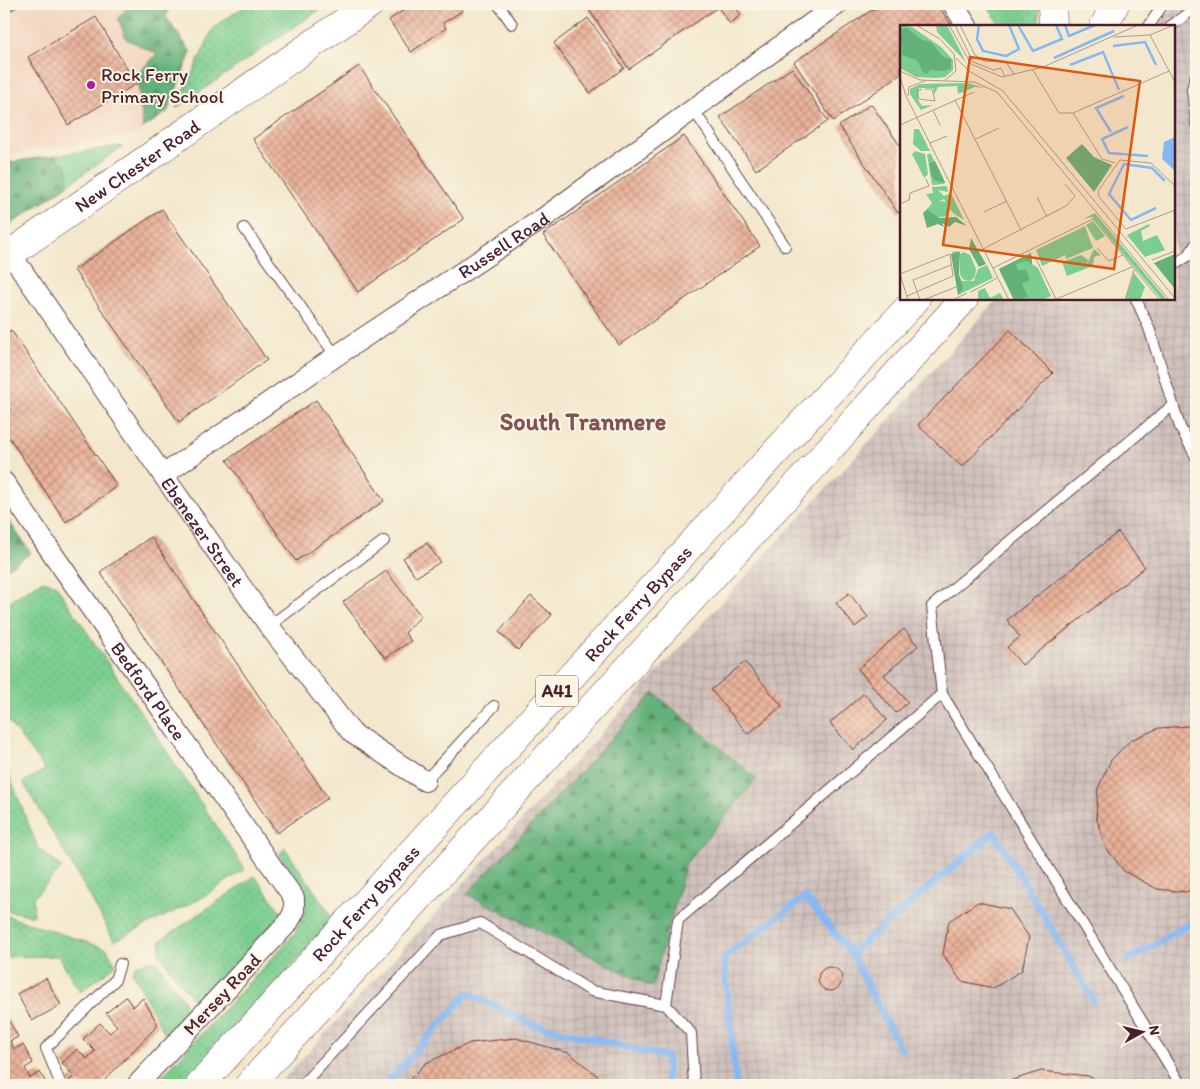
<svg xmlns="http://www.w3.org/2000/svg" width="1200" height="1089" font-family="Itim,sans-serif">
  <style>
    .built { fill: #f3d4bf }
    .industrial { fill: url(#industrial-grid) }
    .grass { fill: url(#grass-dots); stroke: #62765e }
    .forest { fill: url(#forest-firs); stroke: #576852 }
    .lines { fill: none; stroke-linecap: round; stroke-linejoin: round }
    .stream { stroke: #85b8f3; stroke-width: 7 }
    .building { fill: url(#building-cross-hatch) }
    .service-casing { stroke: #633d43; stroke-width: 12 }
    .minor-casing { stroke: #633d43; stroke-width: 22 }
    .secondary-casing { stroke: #633d43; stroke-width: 29 }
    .trunk-casing { stroke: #633d43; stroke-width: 29 }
    .service { stroke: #fff; stroke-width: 10 }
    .minor { stroke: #fff; stroke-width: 20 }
    .secondary { stroke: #fff; stroke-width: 28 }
    .trunk { stroke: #fff; stroke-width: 28 }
    .poi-dot { fill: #b5179e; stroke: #fcf5e5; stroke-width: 2 }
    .labels { text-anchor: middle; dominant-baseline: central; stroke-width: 4; stroke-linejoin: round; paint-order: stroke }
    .shield { fill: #fcf5e5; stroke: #7f5f63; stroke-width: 1 }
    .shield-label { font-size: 18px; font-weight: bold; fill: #4a1f2b }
    .poi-label { font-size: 19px; fill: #4a1f2b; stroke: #fcf5e5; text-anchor: start }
    .street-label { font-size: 19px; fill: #4a1f2b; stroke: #fcf5e5 }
    .district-label { font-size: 24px; font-weight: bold; fill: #825352; stroke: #fcf5e5 }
    .inset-river { fill: none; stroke: #85b8f3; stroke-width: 2.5 }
    .inset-road { fill: none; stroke: #af988c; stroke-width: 1 }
    .view { fill: #e0560e; fill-opacity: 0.15; stroke: #e0560e; stroke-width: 2.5 }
    .inset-edge { fill: none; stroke: #4a1f2b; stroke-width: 2.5 }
  </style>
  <defs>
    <pattern id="industrial-grid" width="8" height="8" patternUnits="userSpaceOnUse" patternTransform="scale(1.25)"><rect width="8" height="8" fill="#cfc0bb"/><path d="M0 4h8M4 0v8" fill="none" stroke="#b3a5a1"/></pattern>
    <pattern id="grass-dots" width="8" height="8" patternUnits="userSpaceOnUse" patternTransform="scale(1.25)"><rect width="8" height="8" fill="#7bce90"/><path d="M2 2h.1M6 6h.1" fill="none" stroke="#6cb07c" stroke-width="1.8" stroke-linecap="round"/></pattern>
    <pattern id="forest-firs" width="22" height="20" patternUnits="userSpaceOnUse" patternTransform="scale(1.25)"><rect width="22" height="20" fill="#64b17a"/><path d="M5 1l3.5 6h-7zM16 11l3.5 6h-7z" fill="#548f64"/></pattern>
    <pattern id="building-cross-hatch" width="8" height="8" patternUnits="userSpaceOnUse" patternTransform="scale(1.25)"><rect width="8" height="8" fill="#eab39a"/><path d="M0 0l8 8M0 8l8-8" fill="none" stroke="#c0917e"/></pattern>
  </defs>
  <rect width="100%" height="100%" fill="#fcf5e5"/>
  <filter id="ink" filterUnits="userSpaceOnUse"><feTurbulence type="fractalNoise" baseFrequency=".02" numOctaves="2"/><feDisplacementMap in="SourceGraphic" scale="10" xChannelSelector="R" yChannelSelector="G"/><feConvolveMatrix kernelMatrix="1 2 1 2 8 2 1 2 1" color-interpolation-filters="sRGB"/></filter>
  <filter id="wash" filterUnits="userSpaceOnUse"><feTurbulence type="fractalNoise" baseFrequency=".0096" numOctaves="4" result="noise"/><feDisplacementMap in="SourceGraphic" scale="20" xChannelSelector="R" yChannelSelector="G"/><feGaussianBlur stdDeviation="1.12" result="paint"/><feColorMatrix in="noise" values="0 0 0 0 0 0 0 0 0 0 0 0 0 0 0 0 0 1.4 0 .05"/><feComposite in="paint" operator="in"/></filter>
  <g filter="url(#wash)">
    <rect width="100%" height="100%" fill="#f3e8cd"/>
    <path class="built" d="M4 4H160L190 58 168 112 137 134 4 155Z"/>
    <path class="industrial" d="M1176 4H1196V1085H278L890 419 997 299H1174V26H1160L1165 16Z"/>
    <path class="grass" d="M248 4H328L176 108 213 29 220 23Z
      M987 4H1039V26H1000Z
      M120 146 122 147 4 229V163Z
      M41 581 55 584 245 869 200 899 114 941 90 896 23 782 45 770 4 715V605Z
      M4 762 38 848 62 868 33 898 34 916 4 910Z
      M285 848 334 920 183 1085H154L295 933 306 908 300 884 279 855Z
      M255 876 282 914 198 1006 159 954 161 940Z
      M4 915 107 949 116 965 80 992 58 956 4 957Z
      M150 960 156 961 183 999 189 1016 168 1040 132 971 137 965Z"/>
    <path class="forest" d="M131 4H171L166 17 191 52 167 112 143 128 137 74 157 54 126 39 118 18Z
      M54 156 67 166 68 178 66 186 4 229V163Z
      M4 514 31 553 4 571Z
      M654 693 757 779 686 863 652 987 467 894Z"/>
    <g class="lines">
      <path class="stream" d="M851 953 994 832 1094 1001
        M1128 960 1196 920
        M385 1085 468 993 532 1024 667 1057V1085
        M736 1085 724 957 805 897 851 953 901 1050"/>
    </g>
    <g id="blocks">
      <path class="building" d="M4 4H22L4 14Z
        M413 4H458L462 11 443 23 446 28 411 52 389 20Z
        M585 4H733L741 15 730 24 718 7 629 69Z
        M881 4H937L952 26H901V74L833 121 794 62Z
        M96 17 136 84 68 125 28 57Z
        M588 18 624 68 590 93 554 43Z
        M359 66 464 219 358 292 253 139Z
        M792 68 828 121 756 170 720 117Z
        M871 104 901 147V211L898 213 839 126Z
        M684 136 760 246 619 345 543 235Z
        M162 209 267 360 179 422 74 270Z
        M11 330 117 486 66 522 4 430V335Z
        M1010 330 1053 373 962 467 918 425Z
        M316 400 384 501 296 561 227 460Z
        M1118 532 1145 567 1022 665 1007 647 1020 637 1007 620Z
        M151 537 328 798 277 833 100 572Z
        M427 543 440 562 416 577 403 558Z
        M386 571 421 616 405 633 411 641 385 658 343 602Z
        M849 593 868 617 855 627 836 603Z
        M531 596 552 615 518 650 499 632Z
        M904 629 918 646 884 675 908 702 896 713 858 669Z
        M745 662 782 706 748 734 711 690Z
        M864 693 887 720 853 750 830 723Z
        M1188 726 1196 729V888L1186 892 1157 889 1124 871 1106 848 1096 817 1098 788 1111 760 1131 740 1159 728Z
        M978 902 1010 909 1029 937 1022 970 994 988 961 981 943 954 949 921Z
        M818 979a12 12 0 1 1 24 0a12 12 0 1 1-24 0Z
        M46 978 61 1005 32 1021 17 994Z
        M126 997 133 1007 143 998 158 1025 100 1085H69L68 1082 74 1076 62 1063 77 1049 87 1059 95 1051 83 1039 100 1023 110 1033 117 1026 106 1013Z
        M7 1017 18 1037 10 1041 14 1049 23 1045 33 1063 25 1068 30 1078 40 1072 47 1085H4V1019Z
        M516 1038 569 1053 609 1085H404L426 1063 470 1043Z
        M1041 1071 1088 1076 1106 1085H997Z"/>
    </g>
  </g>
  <g filter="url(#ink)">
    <use href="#blocks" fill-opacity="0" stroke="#633d43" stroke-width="1"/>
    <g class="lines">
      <defs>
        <path id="service" d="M498 4 512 24
          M1149 26 1163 4
          M1171 26 1196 7
          M1196 75 1192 89 1196 124
          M693 109 785 246
          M244 228 336 356
          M1174 265 1189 255 1196 244
          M1136 299 1149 328 1180 427 1196 457
          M269 626 384 541
          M942 694 932 606 1173 405
          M425 781 494 706
          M666 1005 678 920 942 694 1181 1085
          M61 1085 46 1048 115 980 120 964
          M302 1085 441 935 480 923 591 991 666 1005 691 1033 694 1085"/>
        <g id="minor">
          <path d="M953 4 967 26"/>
          <path id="s1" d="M10 253 163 475 269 626 352 733 425 781"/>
          <path id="s2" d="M163 475 336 356 545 217 838 4"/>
          <path id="s3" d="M4 482 57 560 294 898V912L288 923 137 1085"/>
        </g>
        <g id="secondary">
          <path id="s4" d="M4 258 370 4"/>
        </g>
        <g id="trunk">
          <path d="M1052 4 1053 26"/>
          <path d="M1104 26 1115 4"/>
          <path id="s5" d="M200 1085 718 515 916 299"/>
          <path d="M249 1085 586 714 805 476 964 299"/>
        </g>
      </defs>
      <use href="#service" class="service-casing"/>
      <use href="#minor" class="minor-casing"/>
      <use href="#secondary" class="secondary-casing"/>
      <use href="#trunk" class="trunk-casing"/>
      <use href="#service" class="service"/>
      <use href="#minor" class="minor"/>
      <use href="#secondary" class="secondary"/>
      <use href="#trunk" class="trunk"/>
    </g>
  </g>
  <circle class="poi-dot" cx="91" cy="85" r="5"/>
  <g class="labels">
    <rect class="shield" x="536" y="675.5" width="42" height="31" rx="4"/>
    <g class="shield-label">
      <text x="557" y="691">A41</text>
    </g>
    <g class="poi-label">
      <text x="101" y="74">Rock Ferry<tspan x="101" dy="22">Primary School</tspan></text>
    </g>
    <g class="street-label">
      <text stroke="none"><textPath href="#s4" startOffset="162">New Chester Road</textPath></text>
      <text stroke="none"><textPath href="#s2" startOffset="411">Russell Road</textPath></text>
      <text stroke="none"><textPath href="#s1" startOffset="339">Ebenezer Street</textPath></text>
      <text stroke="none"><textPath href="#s5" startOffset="651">Rock Ferry Bypass</textPath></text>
      <text stroke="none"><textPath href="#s3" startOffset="254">Bedford Place</textPath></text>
      <text stroke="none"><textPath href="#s5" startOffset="246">Rock Ferry Bypass</textPath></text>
      <text transform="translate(222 994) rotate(-47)">Mersey Road</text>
    </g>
    <g class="district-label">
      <text x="583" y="421">South Tranmere</text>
    </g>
  </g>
  <g transform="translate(900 25)">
    <rect width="275" height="275" fill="#f3e8cd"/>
    <path d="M0 0 12 2 41 22 53 35V45L45 52 36 53 16 52 0 43ZM36 0H47L66 37 37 7ZM67 58 85 63 75 62 58 69 57 61 38 62 34 70 33 63H19L18 75 22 81 33 80 21 85 10 69V64L20 59ZM14 104H19L30 126H21L13 119ZM15 126 25 129 28 149 24 153 12 129ZM27 129H31L44 159 32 160ZM47 161 48 167 38 165 44 171 51 168 64 195 53 188 44 174 38 177 36 184 40 193 27 184 32 178 26 169 33 168 32 162ZM195 188 267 275H262L192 192 183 194ZM193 196 205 211 196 216 186 200ZM249 199 250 201 241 206 243 216 257 210 265 225 245 232 227 210ZM185 201 193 223 166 234 165 230 142 241 136 225ZM194 224 201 230 194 232 193 241 167 251 162 237 181 230 188 235 186 241ZM59 226V250L62 256H74L78 244 87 240 93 253 58 270 52 227ZM64 227 70 230 76 244 75 252 70 256 64 255 60 250V229ZM131 228 132 239 138 243 151 271 142 275H114L99 244ZM234 248 245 262 240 275H225ZM85 263 90 273 100 268 104 275H78V266Z" fill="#7bce90"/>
    <path d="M7 3 22 15 31 17 43 32 51 34V43L44 46 30 45 27 49 22 46 17 35 2 30 0 4ZM182 119 194 132 212 140 194 167 166 133ZM35 136 45 157V158L34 155 31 149 29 138ZM27 184 40 193 56 192 67 201 55 197 49 202 42 198 44 202 38 199 27 203 23 188ZM71 213 86 239 79 242 69 224ZM60 227 59 250 63 264 58 270 51 229ZM131 228 132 239 126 236 116 239 118 245H126L130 255 122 259 128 272 114 275 99 244ZM275 229V264L254 238Z" fill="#64b17a"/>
    <path d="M34 184a8 8 0 1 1 16 0a8 8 0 1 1-16 0Z" fill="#7bce90"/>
    <path d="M275 112V146L262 134 264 117Z" fill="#85b8f3"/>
    <path class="inset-river" d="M79 0 77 14 83 26 106 31 119 24 109 0M118 0 133 26 162 14 156 0M165 0 169 11 195 0M213 21 245 17 256 40M154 33 214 6M170 40 203 27 219 65M228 102 202 114 209 128 248 131M211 107 196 83 224 71M256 183 231 195 209 169 224 139 252 143 265 156"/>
    <path class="inset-road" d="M16 0 40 14 54 29 56 46 45 55M49 0 71 39 102 52 143 42 238 0M55 0 73 37 94 45 101 43 105 52M60 0 75 30 84 36 106 37 114 49M250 10 275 57M214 12 250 10 274 0M56 33 69 46 103 66 275 273M133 45 159 88H173M0 46 20 55 74 57 97 67 269 275M0 52 6 71 109 275M22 64 17 66 19 74 35 76 32 64H25M8 71 9 62 25 56M55 75 121 205M33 85 40 100M0 100 74 67M76 114 99 103M30 118 47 111M215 138 202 134 173 88 269 46M275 161 251 138 220 135 198 166 199 172 226 204 275 185M137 172 147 192M0 179 9 175 10 168 29 161 26 154M84 187 107 176M197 223 209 236 223 230M83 224 166 181 175 171 165 159M136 234 156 274M252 235 275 226M93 243 193 194 260 275M0 249 50 229 53 251 7 271M0 249 8 275M71 267 97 253M20 275 13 255 51 240M23 275 56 262M53 275 67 268M154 275 232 242M225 275 234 245"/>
    <path class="view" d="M70 32 240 56 214 244 43 220Z"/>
    <rect width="275" height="275" class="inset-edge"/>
  </g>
  <rect width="1200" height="1089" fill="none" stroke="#fcf5e5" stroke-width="20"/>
  <g transform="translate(1142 1032) rotate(82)" stroke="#fcf5e5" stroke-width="4" paint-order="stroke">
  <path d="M0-4L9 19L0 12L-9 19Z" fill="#4a1f2b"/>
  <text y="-8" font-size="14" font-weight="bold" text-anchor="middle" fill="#4a1f2b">N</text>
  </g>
</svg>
